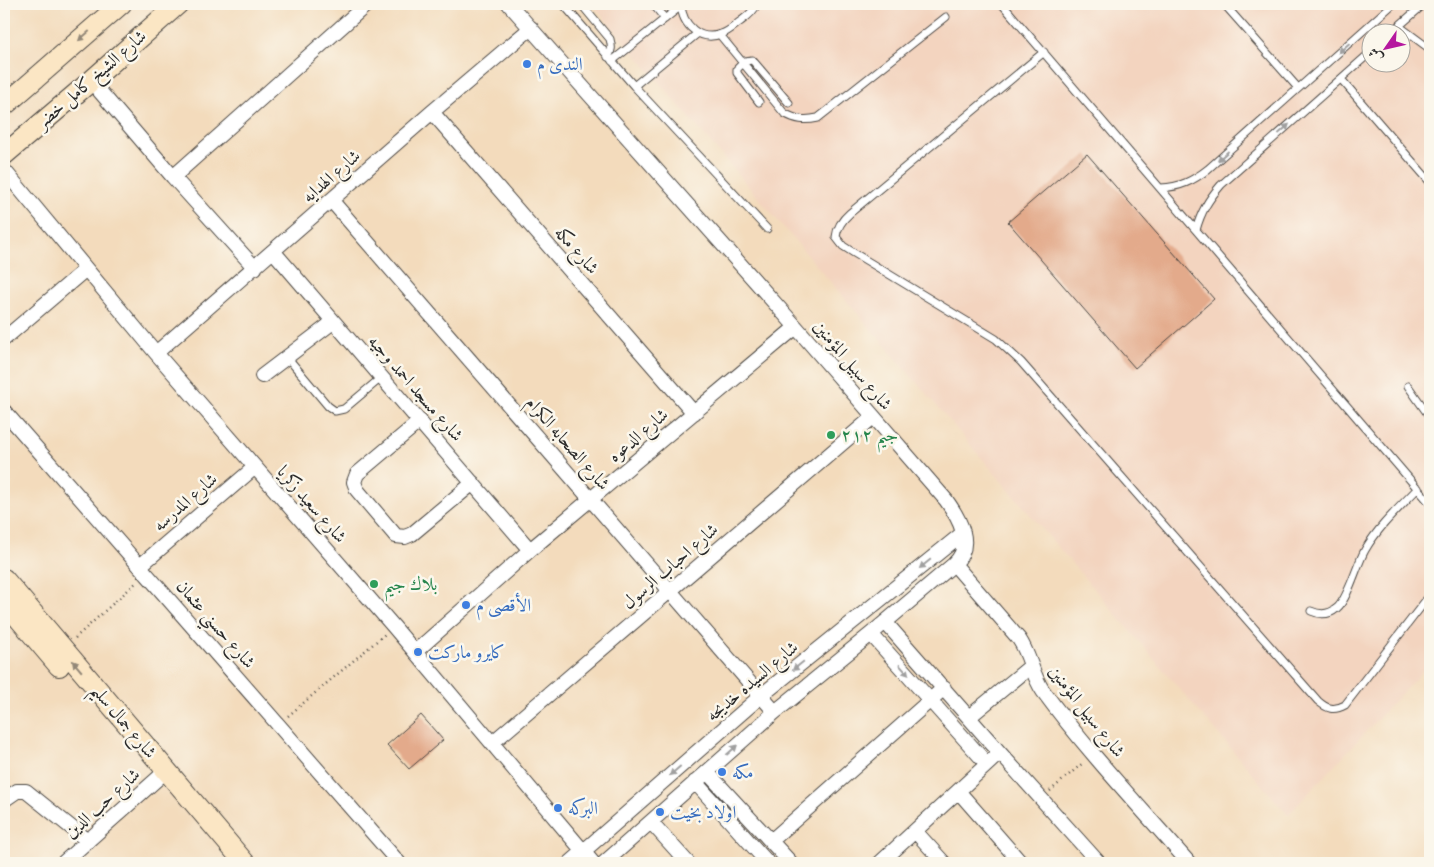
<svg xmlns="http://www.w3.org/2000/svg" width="1434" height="867" font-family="'IM FELL Great Primer',Amiri,serif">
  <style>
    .built { fill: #f3d4bf; fill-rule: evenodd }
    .building { fill: #e3aa8b }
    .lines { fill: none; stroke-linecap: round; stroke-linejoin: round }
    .service-casing { stroke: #494541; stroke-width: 9 }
    .minor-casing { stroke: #494541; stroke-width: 16 }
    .secondary-casing { stroke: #494541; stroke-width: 22 }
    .path { stroke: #494541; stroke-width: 2.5; stroke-dasharray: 1 4; stroke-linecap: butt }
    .service { stroke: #fff; stroke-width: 7 }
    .minor { stroke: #fff; stroke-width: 14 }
    .secondary { stroke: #fbe6c4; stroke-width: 20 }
    .oneway { fill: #938878 }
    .oneway2 { fill: #a0a0a0 }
    .shop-dot { fill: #3f7fe0; stroke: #fbf7ec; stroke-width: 2 }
    .leisure-dot { fill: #2e9e5b; stroke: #fbf7ec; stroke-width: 2 }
    .labels { text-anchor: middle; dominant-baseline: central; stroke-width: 5; stroke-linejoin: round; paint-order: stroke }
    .shop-label { font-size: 18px; fill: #366cbe; stroke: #fbf7ec; text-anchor: start }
    .street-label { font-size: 18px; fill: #2b2b2b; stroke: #fbf7ec }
    .leisure-label { font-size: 18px; fill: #27864d; stroke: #fbf7ec; text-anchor: start }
  </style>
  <rect width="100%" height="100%" fill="#fbf7ec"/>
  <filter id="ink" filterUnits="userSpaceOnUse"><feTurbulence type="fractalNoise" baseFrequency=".02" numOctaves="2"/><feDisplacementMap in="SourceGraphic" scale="10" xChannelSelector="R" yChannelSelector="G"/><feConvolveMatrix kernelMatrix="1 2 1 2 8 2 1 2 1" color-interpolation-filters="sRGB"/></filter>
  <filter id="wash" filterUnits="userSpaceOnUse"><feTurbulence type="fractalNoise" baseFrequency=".0096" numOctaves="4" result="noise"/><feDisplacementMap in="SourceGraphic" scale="20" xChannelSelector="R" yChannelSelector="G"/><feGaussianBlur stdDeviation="1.12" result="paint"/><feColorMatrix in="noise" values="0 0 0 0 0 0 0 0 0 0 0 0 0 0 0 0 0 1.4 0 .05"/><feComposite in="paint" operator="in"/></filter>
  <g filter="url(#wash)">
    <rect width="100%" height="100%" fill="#f3dbbc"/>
    <path class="built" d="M592 4H1430V663L1288 815ZM1372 32H1402V62H1372Z"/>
    <g id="blocks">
      <path class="building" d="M1087 154 1214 299 1135 368 1008 222Z
        M421 715 443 740 409 769 387 745Z"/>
    </g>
  </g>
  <g filter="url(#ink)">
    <use href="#blocks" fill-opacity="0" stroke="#494541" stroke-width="1"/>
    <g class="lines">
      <defs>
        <path id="service" d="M563 4 634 86 767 229
          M581 4 610 39C612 47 612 51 608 57
          M653 4 665 19
          M681 4C682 25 700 42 721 34 729 32 735 25 741 21 748 16 754 11 757 4
          M1002 4 1430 503
          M1224 4 1298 88
          M1399 26 1430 49
          M1392 32 1424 4
          M720 35 784 113C796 120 805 121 818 118L946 17
          M1044 52 850 213C842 220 837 227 836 237L843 246 854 253 996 339 1021 362 1318 701C1327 709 1334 711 1345 705L1430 595
          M612 61 681 6
          M1341 79 1430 182
          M634 86 698 33
          M759 102 737 73V69L745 61 752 60 754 62 789 103
          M1161 188C1180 187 1193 181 1208 169L1393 4
          M1196 230C1201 212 1208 200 1221 185L1372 51
          M287 357 328 406 335 411 344 409 382 377
          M1408 386 1430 417
          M1311 611C1320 615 1329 615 1337 608 1348 599 1357 564 1365 550 1379 526 1399 508 1418 488"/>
        <path id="minor" d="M509 4 796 327 946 500C959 518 975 545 954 564L1019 639C1030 655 1032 675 1043 691 1087 751 1140 807 1189 863
          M91 81 173 177 255 268
          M432 112 694 413
          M4 170 156 353 394 627 593 863
          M173 177 367 4
          M331 200 775 712
          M273 251 530 550
          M4 339 86 269
          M156 353 432 112 531 28
          M262 376 333 322
          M4 411 399 863
          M420 421 357 474 354 482 357 490 396 536 405 537 412 534 473 483
          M140 566 255 467
          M885 622 1000 753 1099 863
          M871 634 987 764
          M415 652 530 550 796 327
          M969 717 1031 666
          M492 743 873 417
          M707 772 791 863
          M695 782 768 863
          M958 791 1021 863
          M4 800 17 791H26L88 841
          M651 822 688 863
          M915 831 944 863
          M771 841 944 688
          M63 863 166 771
          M570 863 762 695 963 533
          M604 863 775 712 871 634 954 564
          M880 863 994 758"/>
        <path id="secondary" d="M4 106 121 4
          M4 155 91 81 178 4
          M4 579 245 863
          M4 601 59 666"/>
      </defs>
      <use href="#service" class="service-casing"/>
      <use href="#minor" class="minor-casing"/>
      <use href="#secondary" class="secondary-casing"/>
      <path class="path" d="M75 638 138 581
        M288 716 385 634
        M1050 791 1084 762"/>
      <use href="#service" class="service"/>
      <use href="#minor" class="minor"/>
      <use href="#secondary" class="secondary"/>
    </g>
    <defs><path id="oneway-solid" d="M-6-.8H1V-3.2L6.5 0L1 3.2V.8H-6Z" transform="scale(1.25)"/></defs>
    <g class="oneway">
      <use href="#oneway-solid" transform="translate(84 36) rotate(139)"/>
      <use href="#oneway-solid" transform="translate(77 666) rotate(-130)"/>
    </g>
    <g class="oneway2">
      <use href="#oneway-solid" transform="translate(1344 48) rotate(138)"/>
      <use href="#oneway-solid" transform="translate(1284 129) rotate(-42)"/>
      <use href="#oneway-solid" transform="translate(1223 156) rotate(138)"/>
      <use href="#oneway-solid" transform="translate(925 564) rotate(141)"/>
      <use href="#oneway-solid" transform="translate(798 666) rotate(141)"/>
      <use href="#oneway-solid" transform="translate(904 670) rotate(48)"/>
      <use href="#oneway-solid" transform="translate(732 750) rotate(-42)"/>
      <use href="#oneway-solid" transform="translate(675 771) rotate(139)"/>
    </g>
  </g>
  <g class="shop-dot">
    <circle cx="527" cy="64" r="5"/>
    <circle cx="466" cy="605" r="5"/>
    <circle cx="418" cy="652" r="5"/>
    <circle cx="722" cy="772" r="5"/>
    <circle cx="558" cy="808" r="5"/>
    <circle cx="660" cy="812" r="5"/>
  </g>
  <g class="leisure-dot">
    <circle cx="831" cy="435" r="5"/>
    <circle cx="374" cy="584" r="5"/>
  </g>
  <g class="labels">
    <g class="shop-label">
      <text x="537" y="64">الندى م</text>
      <text x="476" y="605">الأقصى م</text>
      <text x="428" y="652">كايرو ماركت</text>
      <text x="732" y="772">مكه</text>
      <text x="568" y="808">البركه</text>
      <text x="670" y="812">اولاد بخيت</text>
    </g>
    <g class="street-label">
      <text transform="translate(91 79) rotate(-41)">شارع الشيخ كامل خضر</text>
      <text transform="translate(331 176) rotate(-41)">شارع الهدايه</text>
      <text transform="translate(577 250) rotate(49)">شارع مكه</text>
      <text transform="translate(853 365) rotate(50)">شارع سبيل المؤمنين</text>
      <text transform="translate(416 388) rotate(49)">شارع مسجد احمد وجيه</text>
      <text transform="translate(638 435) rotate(-40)">شارع الدعوه</text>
      <text transform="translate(568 443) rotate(49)">شارع الصحابه الكرام</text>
      <text transform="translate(185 502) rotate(-41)">شارع المدرسه</text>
      <text transform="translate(312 504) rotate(49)">شارع سعيد زكريا</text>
      <text transform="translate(670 566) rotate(-41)">شارع احباب الرسول</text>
      <text transform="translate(216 624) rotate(49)">شارع حسني عثمان</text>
      <text transform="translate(752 681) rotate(-40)">شارع السيده خديجه</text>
      <text transform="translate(1087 711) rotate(52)">شارع سبيل المؤمنين</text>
      <text transform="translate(124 721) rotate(50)">شارع جمال سليم</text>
      <text transform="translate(102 803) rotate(-42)">شارع حب الدين</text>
    </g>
    <g class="leisure-label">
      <text x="841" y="435">جيم ٢١٢</text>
      <text x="384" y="584">بلاك جيم</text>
    </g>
  </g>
  <rect width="1434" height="867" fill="none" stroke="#fbf7ec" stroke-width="20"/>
  <g transform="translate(1386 48) rotate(236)"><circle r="24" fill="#fbf7ec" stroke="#a8a59f"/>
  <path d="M0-4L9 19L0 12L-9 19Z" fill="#b5179e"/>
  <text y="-8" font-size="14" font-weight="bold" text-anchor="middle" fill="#2b2b2b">ش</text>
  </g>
</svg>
